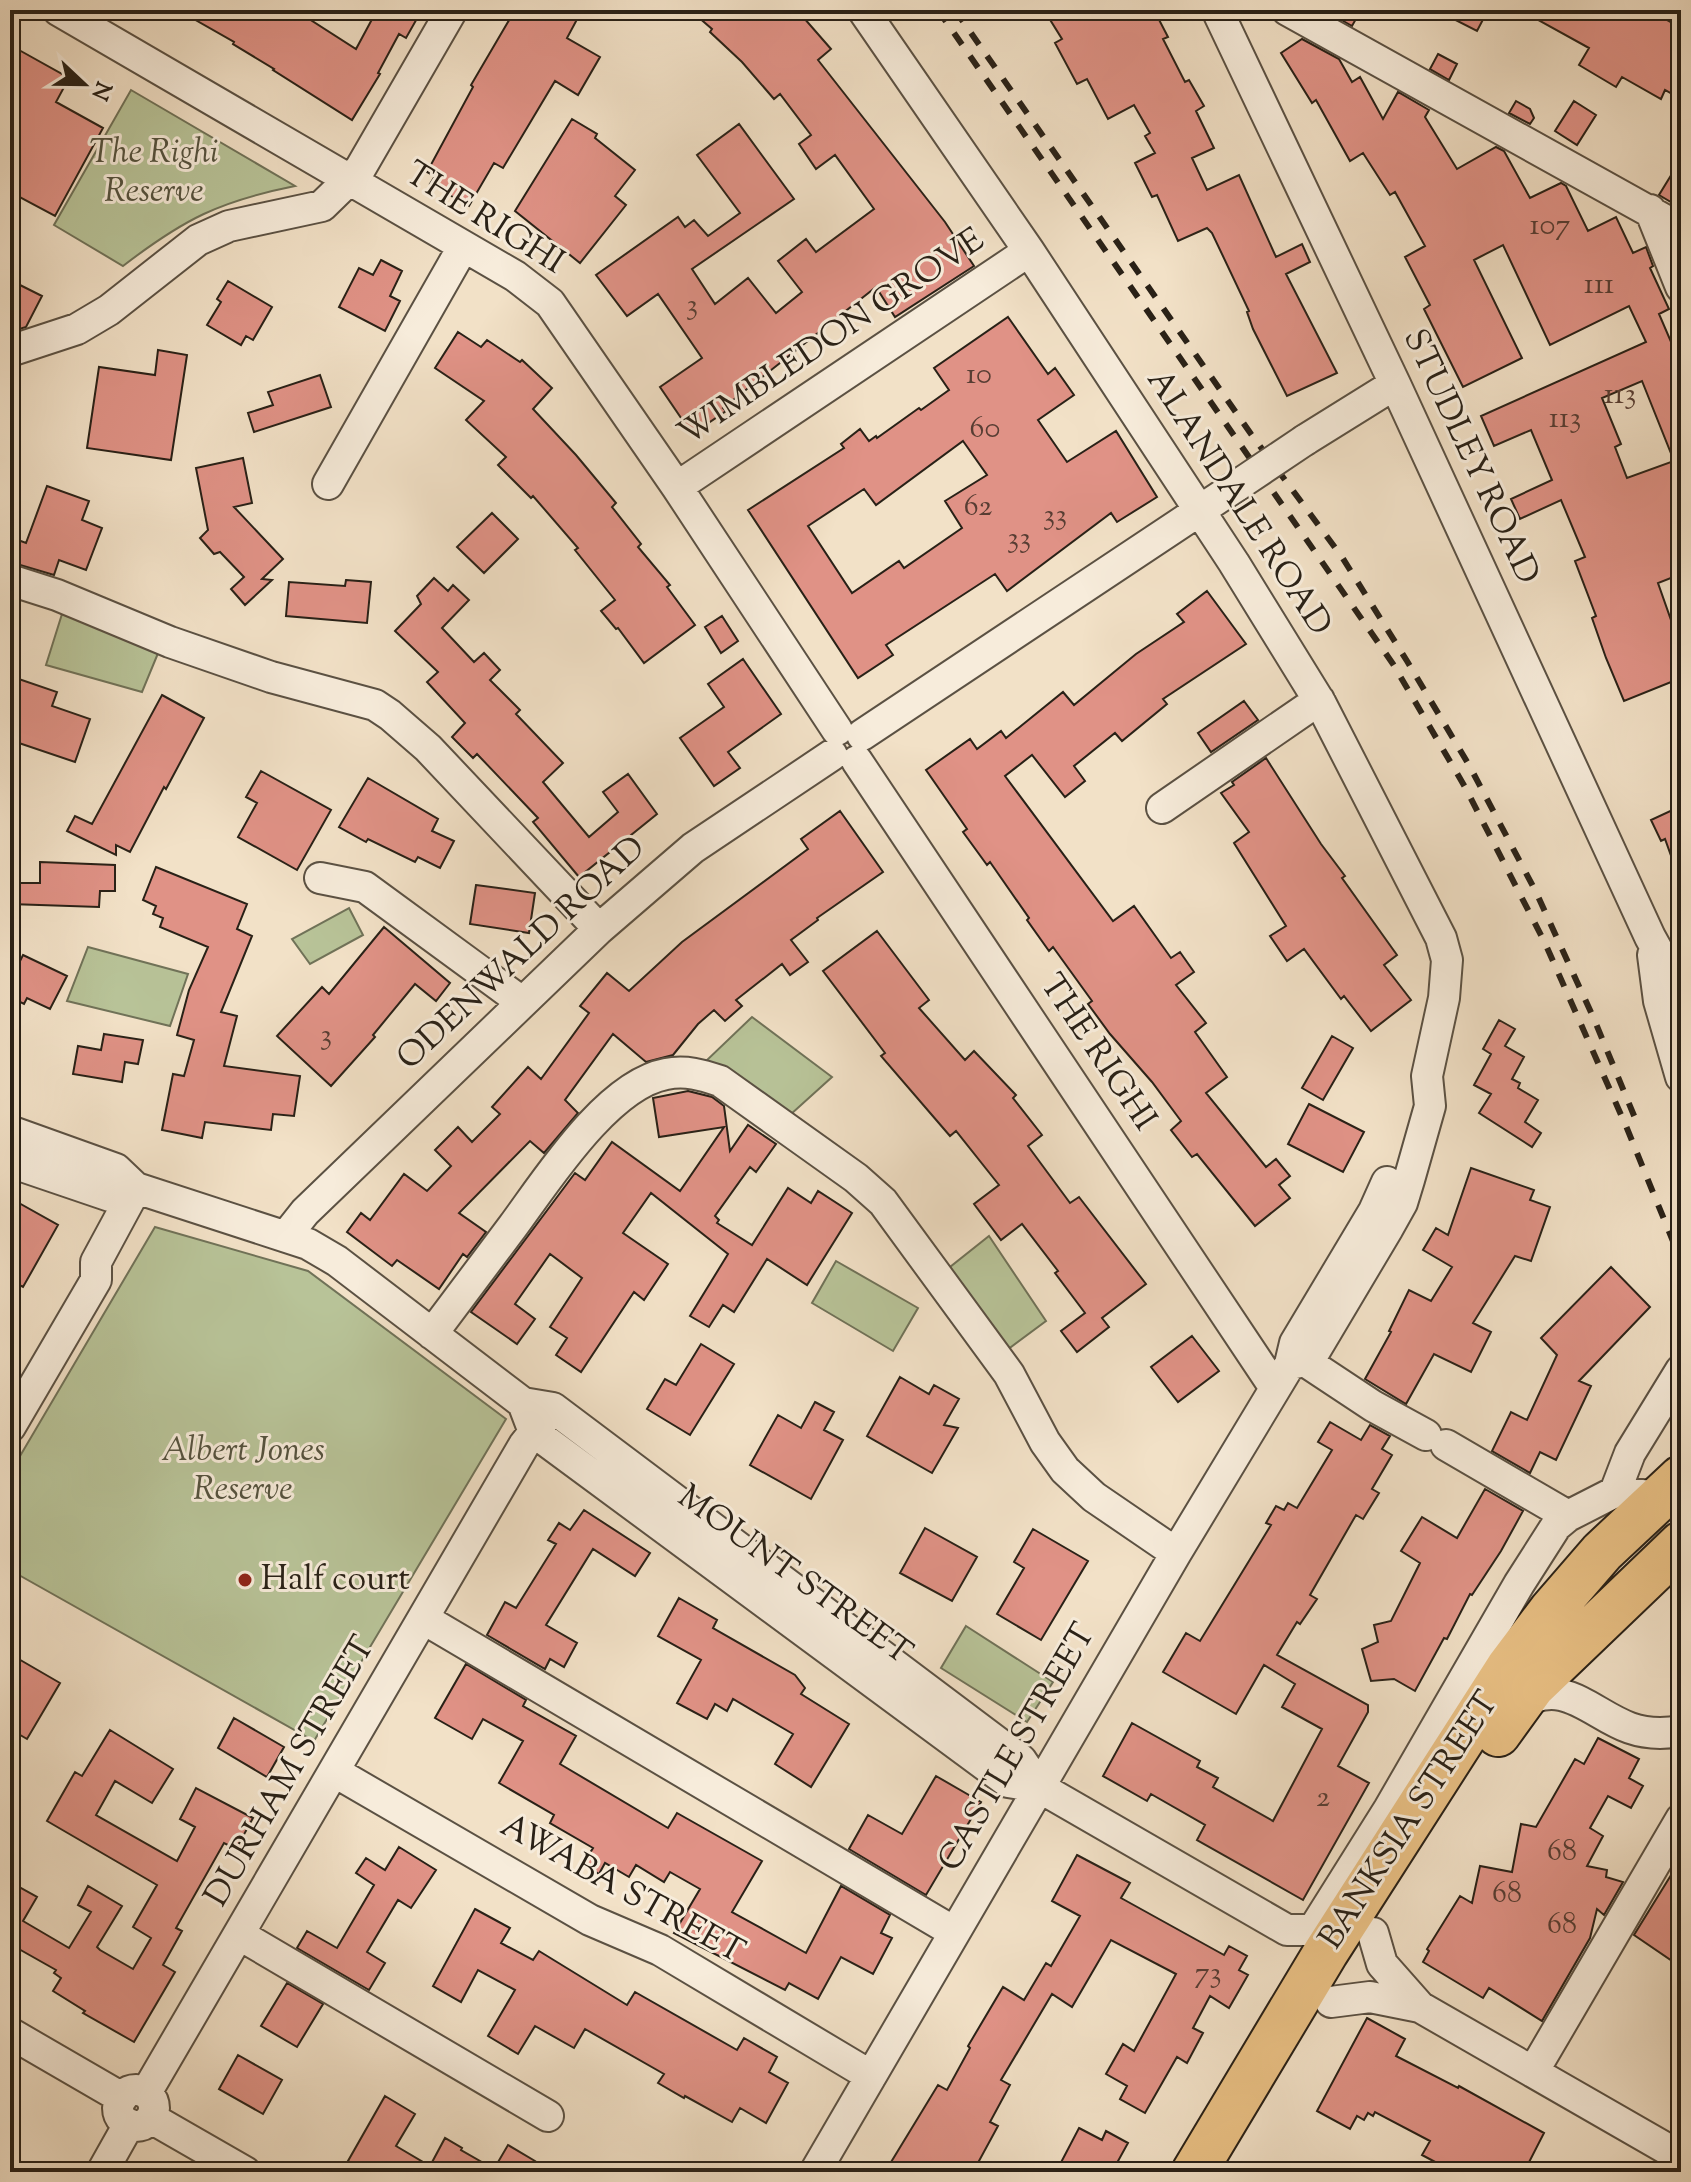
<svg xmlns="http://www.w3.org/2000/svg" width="1691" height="2182" font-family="'Sorts Mill Goudy',serif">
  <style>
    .green { fill: #b8c398; stroke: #707258; stroke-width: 2 }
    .building { fill: #e09286; stroke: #292117; stroke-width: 2; fill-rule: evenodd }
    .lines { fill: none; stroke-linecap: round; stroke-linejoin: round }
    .minor-casing { stroke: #5b5143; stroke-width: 34 }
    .highway-casing { stroke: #292117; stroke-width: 48 }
    .minor { stroke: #f7ecdb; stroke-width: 30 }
    .highway { stroke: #e9c084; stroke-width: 44 }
    .rail { stroke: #292117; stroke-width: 6; stroke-dasharray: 14 14; stroke-linecap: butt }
    .minor-bridge-casing { stroke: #5b5143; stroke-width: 34; stroke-linecap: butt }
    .minor-bridge { stroke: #f7ecdb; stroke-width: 30 }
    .poi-dot { fill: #8f2418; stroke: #f7ecdb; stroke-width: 3 }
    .labels { text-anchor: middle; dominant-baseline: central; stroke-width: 6; stroke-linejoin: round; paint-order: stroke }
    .number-label { font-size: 30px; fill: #573d33 }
    .park-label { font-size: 34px; font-style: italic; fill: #54523e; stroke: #f7ecdb }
    .street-label { font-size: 34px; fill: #292117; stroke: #f7ecdb }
    .poi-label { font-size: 34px; fill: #292117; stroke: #f7ecdb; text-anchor: start }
  </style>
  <rect width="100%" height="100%" fill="#f2e1c7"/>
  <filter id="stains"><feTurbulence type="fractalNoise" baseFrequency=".0025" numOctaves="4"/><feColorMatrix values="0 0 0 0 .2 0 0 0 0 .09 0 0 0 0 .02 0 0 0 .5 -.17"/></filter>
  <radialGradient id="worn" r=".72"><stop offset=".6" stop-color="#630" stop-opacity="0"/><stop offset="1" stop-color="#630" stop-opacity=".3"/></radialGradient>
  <path class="green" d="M131 90 295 186C220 201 184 219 123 266L54 225Z
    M62 614 161 646 142 692 46 665Z
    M349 908 363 935 310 964 292 939Z
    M88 947 188 974 170 1026 67 1001Z
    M752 1017 832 1077 790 1115 707 1060Z
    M155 1227 308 1271 506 1419 314 1741 10 1570V1473Z
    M989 1236 1046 1321 1003 1353 945 1271Z
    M836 1261 918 1308 893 1351 812 1303Z
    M966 1626 1053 1682 1027 1722 941 1668Z"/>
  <path class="building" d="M178 10H295L356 49 377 10H409L419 15 406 38 399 34 378 73 380 74 352 120 273 70 274 69 233 44 234 42Z
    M515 10H582L567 38 600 57 578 95 555 81 503 168 494 163 469 206 430 184 435 176 427 172 473 87 471 85Z
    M690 10H797L831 49 818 60 945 222 974 266 895 317 876 287 723 408 726 411 692 434 660 387 702 358 658 294 627 316 596 275 678 217 685 227 694 220 708 236 740 213 697 155 739 124 794 199 692 269 715 304 748 278 776 313 802 292 778 261 806 239 816 252 874 209 835 155 816 169 799 144 811 135 780 94 774 99 742 62 710 32 712 29Z
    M1044 10H1154L1168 37 1163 39 1185 82 1189 80 1204 106 1196 111 1214 148 1192 158 1207 190 1239 175 1276 257 1302 244 1310 262 1286 274 1337 373 1287 396 1253 329 1247 312 1249 311 1212 233 1207 228 1178 241 1157 195 1152 197 1135 163 1155 153 1145 136 1150 133 1134 105 1108 119 1087 79 1077 84 1055 43 1062 39Z
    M1324 10H1361L1352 26Z
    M1436 10H1488L1477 31Z
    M1520 10H1649L1681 28V99L1665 90 1661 99 1622 77 1616 87 1579 65 1589 48Z
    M1302 39 1339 59 1352 82 1360 77 1383 119 1398 92 1429 110 1425 117 1457 169 1496 147 1504 151 1530 198 1561 183 1566 186 1588 231 1616 217 1633 253 1646 247 1653 266 1650 268 1669 309 1659 314 1681 365V574L1658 583 1677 637 1681 636V678L1624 701 1606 658 1592 618 1596 616 1575 561 1585 557 1561 500 1520 519 1511 499 1552 480 1531 430 1494 446 1481 416 1646 342 1629 306 1550 345 1503 245 1474 260 1522 358 1463 387 1424 309 1430 305 1405 257 1425 246 1395 192 1390 195 1363 153 1350 161 1316 100 1312 103 1281 53ZM1642 381 1674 461 1627 478 1615 447 1621 444 1602 398Z
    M19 50 69 78 56 102 103 128 55 216 10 192V65Z
    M1438 54 1457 64 1449 80 1430 69Z
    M1516 101 1530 109 1534 118 1530 124 1509 113Z
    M1574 101 1596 115 1577 145 1555 131Z
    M572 119 597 134 595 138 635 170 615 196 626 205 580 263 515 211Z
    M1681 159V208L1659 195Z
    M381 260 402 271 390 296 400 301 385 331 339 307 359 268 373 275Z
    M10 280 42 296 26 327 10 332Z
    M228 281 272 307 253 340 246 336 241 345 207 325 221 302 217 299Z
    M1008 317 1048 374 1055 368 1074 395 1038 420 1067 462 1116 431 1157 497 1117 522 1111 513 1007 591 995 574 886 645 893 655 858 678 748 510 844 448 841 444 860 429 869 441 876 436 877 438 919 408 921 410 949 390 934 368ZM963 441 987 475 945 501 962 528 904 568 899 561 852 593 808 526 864 489 876 505Z
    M458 332 481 347 487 340 520 362 522 360 552 388 533 409 576 455 616 503 612 507 641 544 638 547 670 585 667 587 695 625 644 663 618 628 616 629 601 611 615 600 575 550 578 548 533 496 531 498 498 465 506 457 466 420 484 401 435 368Z
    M158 350 187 355 171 460 87 448 99 367 155 375Z
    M320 375 331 407 254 432 248 413 273 405 268 392Z
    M243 458 252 503 234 507 283 559 262 579 272 580 245 605 231 589 244 577 220 552 214 554 200 538 208 530 196 468Z
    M47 486 89 501 82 520 102 528 86 570 59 560 54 575 10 562V537L26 543Z
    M492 513 518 539 484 573 457 547Z
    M434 578 448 591 453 585 469 600 442 628 474 662 484 653 500 670 490 680 520 710 516 714 563 763 543 782 589 837 618 812 603 792 628 774 657 814 579 877 533 822 538 818 477 754 473 758 452 737 465 723 427 682 438 672 395 631 421 604 417 596Z
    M346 580 371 582 367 623 286 616 289 582 345 586Z
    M1207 591 1246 644 1163 699 1167 704 1122 741 1115 733 1074 766 1085 781 1065 797 1032 755 1005 776 1113 921 1134 906 1171 958 1180 952 1194 972 1176 985 1206 1023 1195 1032 1227 1077 1206 1093 1266 1167 1276 1159 1290 1176 1279 1185 1290 1198 1255 1226 1197 1154 1192 1157 1171 1130 1181 1121 1152 1082 1110 1034 1088 1004 1092 1001 1053 947 1049 951 1027 920 1029 918 990 862 987 865 963 832 967 829 926 770 970 739 977 749 1001 731 1006 738 1063 692 1074 705 1136 654 1184 622 1177 614Z
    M722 616 738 641 721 653 705 627Z
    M743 659 781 714 728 752 740 768 714 786 680 738 724 707 708 684Z
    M10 676 57 692 52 706 90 719 75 762 10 740Z
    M162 695 204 718 166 789 164 787 130 852 116 845V855L67 831 75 816 92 824Z
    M1244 701 1258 720 1211 752 1198 733Z
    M1266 758 1321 844 1345 876 1342 878 1397 955 1384 965 1411 1000 1371 1031 1344 996 1341 999 1304 949 1287 961 1270 936 1286 926 1234 843 1249 832 1221 793 1234 785 1232 782Z
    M261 771 331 810 297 870 238 837 257 803 246 797Z
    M368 778 438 819 432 831 454 841 440 868 418 857 415 862 368 839 366 842 339 827Z
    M1681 806V878H1679L1665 839 1661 841 1651 820Z
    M840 811 883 872 817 918 818 920 791 940 808 962 790 975 782 964 736 1000 742 1006 725 1021 714 1010 698 1024 673 1055 646 1062 613 1034 565 1100 578 1113 544 1153 530 1141 459 1213 486 1232 467 1257 463 1254 439 1289 397 1260 392 1266 347 1232 361 1213 370 1220 404 1174 427 1191 451 1166 435 1150 458 1127 472 1142 500 1114 492 1107 528 1067 541 1079 589 1013 580 1006 607 973 629 991 682 942 808 849 801 839Z
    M40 862 115 865V891H100L99 907 10 904V883H40Z
    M156 867 247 904 237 929 252 936 221 1012 237 1016 224 1066 300 1076 294 1116 273 1114 271 1130 205 1122 202 1138 162 1130 173 1074 184 1076 194 1040 177 1035 189 990 208 947 160 927 163 918 153 914 156 906 143 900Z
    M476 885 535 893 529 933 470 924Z
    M384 927 450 983 436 1001 415 984 373 1035 375 1037 331 1086 277 1036 322 987 329 994Z
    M877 931 929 1000 919 1008 965 1060 974 1051 1016 1095 1013 1098 1042 1135 1028 1146 1070 1203 1079 1197 1146 1284 1102 1318 1109 1327 1077 1352 1061 1331 1085 1313 1055 1273 1058 1271 1022 1224 1001 1240 974 1204 999 1185 956 1131 950 1136 881 1056 885 1053 823 971Z
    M23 955 67 976 50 1009 27 998 24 1004 10 997V981Z
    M1499 1020 1515 1029 1505 1046 1524 1057 1512 1079 1520 1083 1518 1088 1538 1100 1525 1122 1541 1133 1532 1147 1479 1113 1491 1094 1474 1085 1491 1054 1483 1049Z
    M104 1034 143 1040 138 1064 125 1062 122 1082 73 1074 78 1046 101 1050Z
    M1332 1036 1353 1048 1323 1100 1302 1088Z
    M688 1091 712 1097 724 1106 730 1151 748 1125 776 1144 756 1172 750 1167 715 1216 719 1220 717 1223 752 1245 788 1188 811 1203 818 1191 852 1213 807 1285 767 1259 734 1312 723 1305 709 1327 690 1316 728 1254 651 1193 623 1233 668 1264 644 1300 634 1292 581 1372 556 1355 567 1338 550 1327 582 1278 550 1254 515 1304 535 1319 517 1344 471 1312 575 1173 585 1180 612 1142 680 1191 724 1127 659 1137 653 1098Z
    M1309 1104 1364 1132 1343 1172 1288 1144Z
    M1471 1168 1534 1190 1530 1200 1550 1207 1531 1261 1515 1256 1473 1323 1491 1332 1471 1372 1434 1354 1406 1404 1365 1379 1391 1332 1389 1331 1409 1290 1431 1301 1452 1267 1423 1250 1436 1228 1448 1235Z
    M10 1198 58 1225 23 1287 10 1280Z
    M1611 1267 1650 1307 1579 1381 1591 1386 1556 1460 1540 1452 1530 1473 1492 1451 1511 1412 1527 1420 1557 1355 1541 1338Z
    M1192 1336 1219 1371 1178 1402 1151 1367Z
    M701 1344 734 1364 690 1435 647 1409 665 1379 676 1385Z
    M900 1377 929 1394 934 1385 959 1399 944 1425 958 1428 932 1473 867 1436Z
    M815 1402 834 1412 824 1430 843 1440 811 1499 750 1465 778 1415 801 1428Z
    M1330 1422 1361 1440 1370 1425 1390 1436 1382 1449 1392 1455 1372 1489 1379 1493 1363 1519 1356 1515 1310 1595 1317 1599 1300 1624 1297 1622 1277 1655 1368 1705V1712L1338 1766 1369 1783 1303 1900 1197 1840 1205 1825 1151 1794 1147 1801 1103 1776 1132 1723 1200 1761 1197 1767 1218 1778 1213 1787 1273 1821 1322 1729 1282 1707 1295 1684 1264 1665 1236 1714 1163 1672 1186 1633 1200 1641 1271 1525 1266 1523 1276 1506 1284 1510 1288 1503 1297 1508 1332 1450 1318 1442Z
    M1485 1489 1523 1511 1501 1551 1472 1595 1470 1594 1447 1639 1444 1638 1415 1691 1394 1679 1371 1681 1362 1649 1378 1642 1374 1625 1391 1621 1420 1563 1401 1551 1422 1517 1457 1538Z
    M584 1510 650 1553 635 1576 593 1549 546 1625 577 1643 564 1667 550 1659 545 1669 487 1635 505 1602 516 1608 556 1544 548 1540 559 1523 570 1530Z
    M925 1528 977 1557 952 1601 900 1573Z
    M1033 1529 1088 1561 1041 1640 997 1614 1024 1568 1014 1562Z
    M679 1598 717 1620 713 1628 795 1675 805 1688 801 1694 849 1724 811 1787 775 1764 793 1734 733 1699 727 1711 715 1704 707 1719 677 1703 701 1660 658 1636Z
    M10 1654 60 1683 27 1739 10 1729Z
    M466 1664 526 1700 523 1706 576 1736 560 1764 668 1828 677 1813 762 1861 732 1912 806 1953 841 1886 890 1915 881 1933 892 1938 873 1974 841 1957 818 1999 789 1983 785 1990 674 1933 700 1889 670 1872 664 1882 636 1865 629 1877 605 1863 599 1874 583 1864 593 1848 550 1823 554 1815 499 1783 523 1741 483 1719 472 1739 435 1718Z
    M234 1718 284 1747 267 1777 218 1748Z
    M110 1730 173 1769 152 1803 115 1781 96 1815 177 1861 195 1827 180 1819 196 1788 253 1818 236 1849 224 1843 176 1928 182 1931 163 1965 175 1972 134 2042 83 2013 85 2011 53 1991 61 1978 54 1973 56 1970 10 1944V1882L37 1897 23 1921 69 1948 91 1912 78 1905 88 1886 122 1906 97 1947 100 1950 133 1969 151 1938 133 1927 157 1885 47 1821 75 1772 82 1776Z
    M1598 1738 1639 1759 1629 1778 1643 1786 1631 1808 1608 1796 1590 1828 1603 1836 1587 1866 1607 1870 1606 1877 1623 1882 1604 1915 1597 1909 1590 1938 1542 2021 1489 1988 1483 1998 1423 1962 1429 1951 1427 1949 1460 1896 1472 1903 1480 1866 1512 1872 1521 1824 1536 1827 1575 1759 1584 1764Z
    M936 1776 981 1802 926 1895 849 1849 868 1815 902 1834Z
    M399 1847 436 1870 411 1908 398 1900 367 1952 385 1963 369 1990 297 1948 307 1931 337 1948 374 1885 356 1873 366 1858 385 1870Z
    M1077 1855 1130 1883 1121 1898 1224 1955 1229 1946 1247 1956 1239 1970 1248 1975 1229 2008 1210 1996 1193 2028 1203 2033 1187 2063 1177 2057 1145 2113 1120 2099 1127 2086 1106 2074 1123 2044 1134 2051 1176 1974 1111 1940 1072 2007 1052 1994 1001 2080 1010 2085 990 2122 998 2126 973 2172H948L937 2166 933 2172H885L938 2085 947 2090 970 2048 968 2046 1003 1987 1024 2000 1046 1963 1051 1966 1080 1916 1052 1901Z
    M1681 1859V1967L1634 1935Z
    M475 1909 510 1928 501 1943 533 1960 539 1951 627 2005 635 1992 737 2050 744 2038 777 2057 769 2072 788 2083 766 2123 740 2108 732 2122 685 2096 684 2098 658 2083 664 2074 585 2029 574 2048 535 2026 518 2054 488 2036 515 1990 478 1970 461 2002 433 1986Z
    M287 1983 323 2004 297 2047 261 2026Z
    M1367 2018 1405 2039 1396 2056 1458 2088 1459 2086 1544 2133 1524 2172H1454L1422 2155 1430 2141 1375 2112 1373 2116 1368 2113 1364 2120 1357 2116 1350 2129 1317 2111Z
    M238 2055 282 2080 263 2114 219 2089Z
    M385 2096 415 2114 396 2146 430 2166 445 2138 462 2148 461 2150 494 2169 508 2145 535 2161 528 2172H367L348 2161Z
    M1079 2128 1102 2140 1106 2131 1128 2143 1112 2172H1056Z"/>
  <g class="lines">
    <defs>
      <path id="minor" d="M58 10 515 276 550 303 677 487 837 730
        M863 10 1029 251 1234 563 1321 704 1441 938 1447 960 1444 998 1427 1076 1430 1106 1409 1180 1402 1203 1388 1228 1313 1354 1305 1361 1290 1364
        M1217 10 1395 384 1650 937 1681 993
        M1287 10 1681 229
        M1650 210 1681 287
        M10 351 77 329 109 310 198 240 229 226 322 206 360 169 452 10
        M1305 440 1395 384
        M328 484 463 247
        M677 487 1029 251
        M10 580 57 595 170 642 271 677 375 705 390 715 428 748 599 929
        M862 735 1238 485
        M857 761 1275 1388
        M1162 808 1319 700
        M320 878 365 887 522 1002
        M1653 955 1659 1001 1681 1077
        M10 1131 116 1169 136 1188 308 1244 337 1261 523 1403 553 1408 1021 1760 1039 1787
        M10 1162 110 1196 136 1188
        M286 1236 305 1212 599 929 693 848 832 755
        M432 1334C459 1298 486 1262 513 1226 547 1180 607 1085 666 1074 686 1070 702 1075 720 1081L856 1178 883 1202 1009 1374 1045 1442 1065 1470 1094 1497 1176 1553
        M1305 1361 1373 1406 1426 1435
        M523 1403 534 1432 1008 1782 1039 1787 1287 1930H1317L1345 1923
        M10 1427 96 1280V1262L136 1188
        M1446 1445 1568 1516
        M1615 1492 1630 1453 1681 1370
        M424 1619 954 1932
        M1519 1705C1563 1675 1591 1714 1630 1728 1647 1734 1664 1734 1681 1731
        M335 1772 590 1920 660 1950 871 2076
        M1313 1930 1389 1809 1519 1584 1556 1526 1568 1516 1615 1492 1659 1497
        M1373 1933 1382 1964 1420 2007 1681 2157
        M240 1935 548 2116
        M1331 2002 1370 1997 1420 2007
        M10 2033 122 2098
        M1533 2072 1681 1819
        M118 2108a18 18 0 1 1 36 0a18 18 0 1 1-36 0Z
        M146 2093 524 1445 546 1417
        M151 2118 245 2172
        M102 2172 129 2124
        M815 2172 1176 1553 1290 1364 1295 1343 1374 1211 1387 1182"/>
      <path id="highway" d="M1498 1734 1532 1687 1681 1544
        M1194 2172 1326 1952 1508 1668 1551 1611 1602 1552 1681 1478"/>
    </defs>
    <use href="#minor" class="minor-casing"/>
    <use href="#highway" class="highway-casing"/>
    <use href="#minor" class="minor"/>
    <use href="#highway" class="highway"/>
    <path class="rail" d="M938 10 1393 664 1465 787 1545 943 1626 1126 1681 1261
      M955 10 1251 434 1342 557 1407 661 1469 765 1536 892 1594 1019 1635 1118"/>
    <defs>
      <path id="minor-bridge" d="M1238 485 1305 440"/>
    </defs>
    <use href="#minor-bridge" class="minor-bridge-casing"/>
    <use href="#minor-bridge" class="minor-bridge"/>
  </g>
  <circle class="poi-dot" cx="245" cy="1580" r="8"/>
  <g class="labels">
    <g class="number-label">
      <text x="1550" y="226">107</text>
      <text x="1599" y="285">111</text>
      <text x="692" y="306">3</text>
      <text x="979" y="375">10</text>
      <text x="1620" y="395">113</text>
      <text x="1565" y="419">113</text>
      <text x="985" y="429">60</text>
      <text x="978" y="507">62</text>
      <text x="1055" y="516">33</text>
      <text x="1019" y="539">33</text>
      <text x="326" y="1036">3</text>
      <text x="1323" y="1798">2</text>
      <text x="1562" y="1852">68</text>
      <text x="1507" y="1894">68</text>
      <text x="1562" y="1925">68</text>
      <text x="1208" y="1974">73</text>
    </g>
    <g class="park-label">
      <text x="154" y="153">The Righi<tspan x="154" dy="39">Reserve</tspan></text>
      <text x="243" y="1451">Albert Jones<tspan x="243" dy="39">Reserve</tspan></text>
    </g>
    <g class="street-label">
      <text transform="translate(484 219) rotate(32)">THE RIGHI</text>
      <text transform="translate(832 338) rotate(-34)">WIMBLEDON GROVE</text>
      <text transform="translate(1470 457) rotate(65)">STUDLEY ROAD</text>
      <text transform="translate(1238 503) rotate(57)">ALANDALE ROAD</text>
      <text transform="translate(522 954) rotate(-43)">ODENWALD ROAD</text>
      <text transform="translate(1097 1053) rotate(56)">THE RIGHI</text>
      <text transform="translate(794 1576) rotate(36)">MOUNT STREET</text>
      <text transform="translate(1018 1748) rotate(-60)">CASTLE STREET</text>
      <text transform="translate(291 1772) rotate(-60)">DURHAM STREET</text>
      <text transform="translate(1410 1821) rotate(-57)">BANKSIA STREET</text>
      <text transform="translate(622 1890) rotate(29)">AWABA STREET</text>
    </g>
    <g class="poi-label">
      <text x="261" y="1580">Half court</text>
    </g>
  </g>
  <rect width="1691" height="2182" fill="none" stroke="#f2e1c7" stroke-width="40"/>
  <rect x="12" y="12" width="1667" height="2158" fill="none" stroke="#292117" stroke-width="4"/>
  <rect x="20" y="20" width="1651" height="2142" fill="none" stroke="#292117" stroke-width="2"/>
  <g transform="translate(84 84) rotate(112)" stroke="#f7ecdb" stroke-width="6" paint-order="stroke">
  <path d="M0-6L14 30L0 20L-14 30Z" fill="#292117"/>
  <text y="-12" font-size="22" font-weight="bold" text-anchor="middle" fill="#292117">N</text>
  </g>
  <rect width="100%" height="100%" filter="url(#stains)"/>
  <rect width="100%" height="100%" fill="url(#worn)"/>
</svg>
